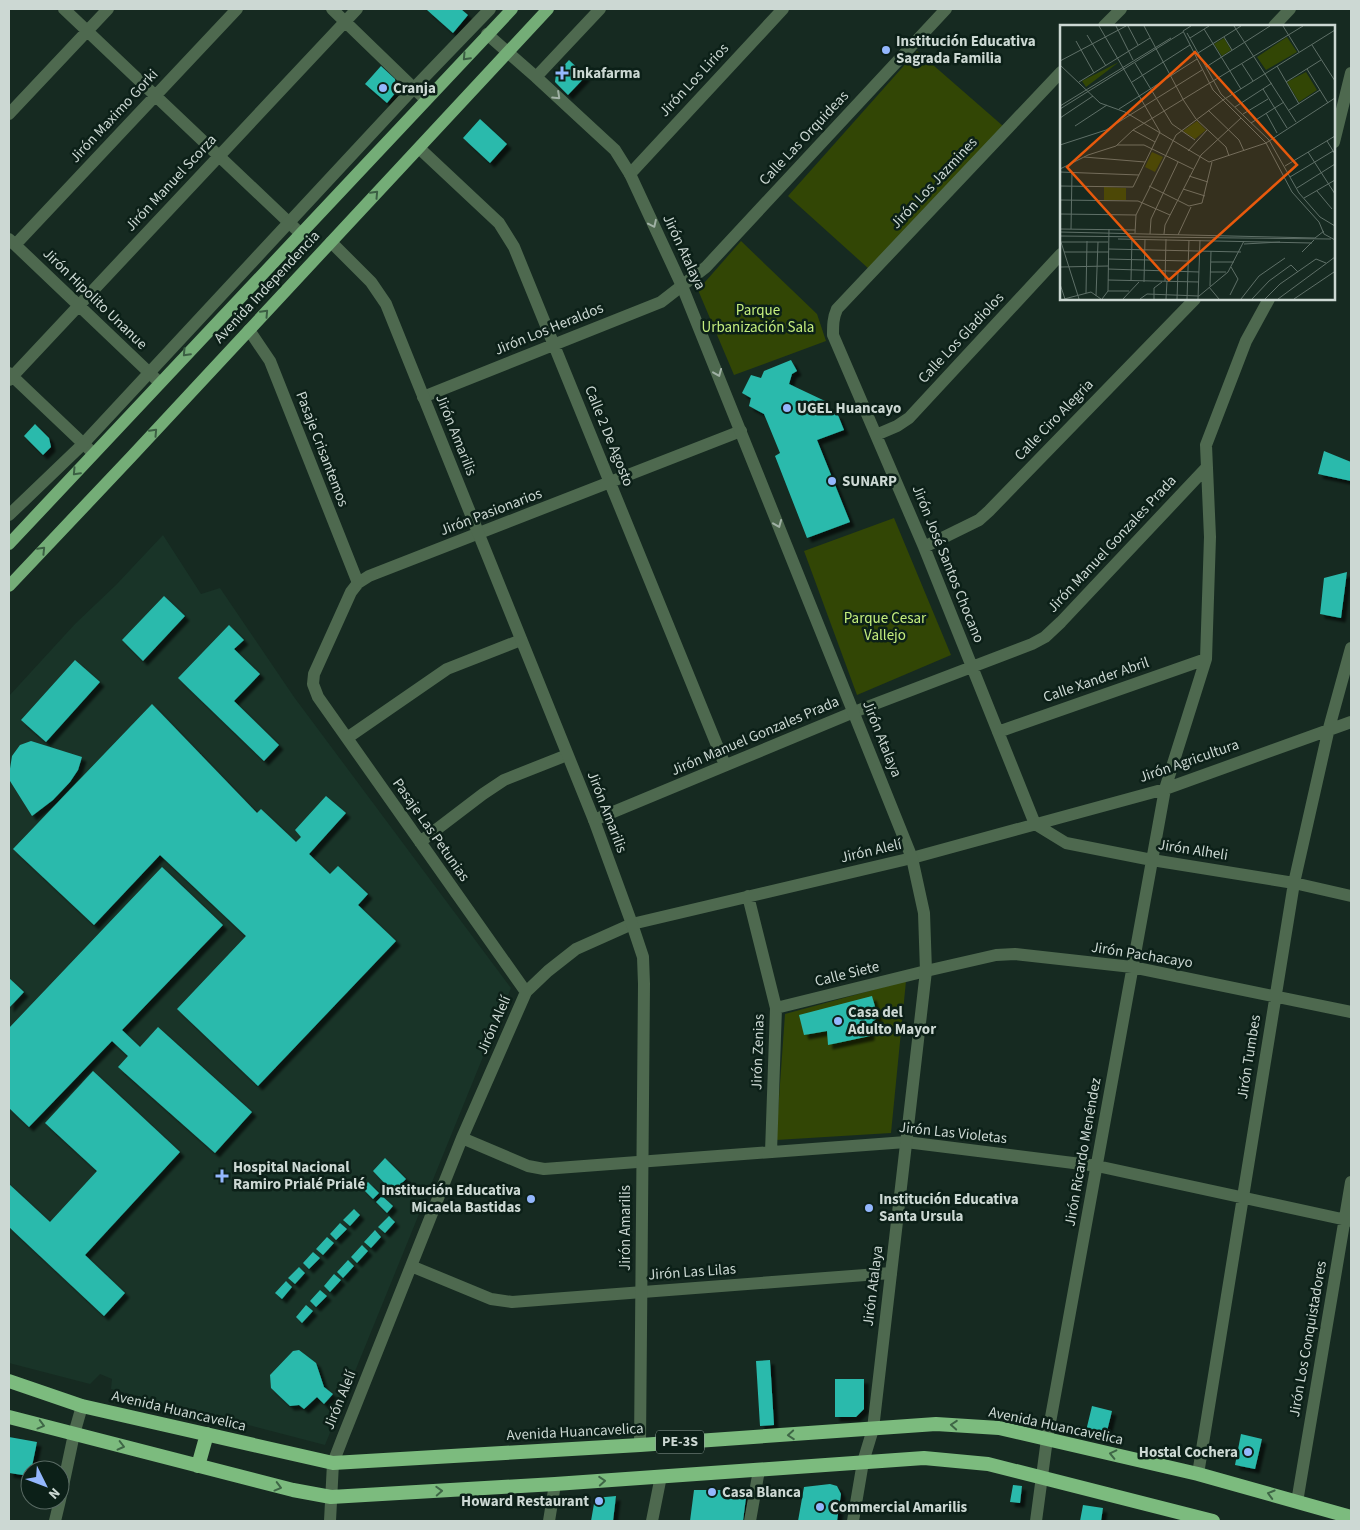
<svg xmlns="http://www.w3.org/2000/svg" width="1360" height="1530" font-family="'Source Sans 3',sans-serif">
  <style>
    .built { fill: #193428 }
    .green { fill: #324605 }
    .building { fill: #2bbaac; filter: url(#shadow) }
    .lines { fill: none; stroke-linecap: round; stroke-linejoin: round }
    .minor { stroke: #4e694f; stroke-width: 12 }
    .tertiary { stroke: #4e694f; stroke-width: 12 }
    .primary { stroke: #74ad77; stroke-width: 12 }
    .trunk { stroke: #7cbb7e; stroke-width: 14 }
    .oneway { stroke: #3b5f43 }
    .oneway2 { stroke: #a0b1a5 }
    .oneway3 { stroke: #3e6646 }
    .poi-dot { fill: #94b7fd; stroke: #0c2018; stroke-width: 2 }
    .labels { text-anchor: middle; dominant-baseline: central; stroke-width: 5; stroke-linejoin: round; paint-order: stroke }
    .shield { fill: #0c2018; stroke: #92a19b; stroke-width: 1 }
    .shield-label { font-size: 14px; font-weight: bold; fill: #ccd8d3 }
    .poi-label { font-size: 15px; font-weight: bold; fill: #ccd8d3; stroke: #0c2018; text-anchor: start }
    .street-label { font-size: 15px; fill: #ccd8d3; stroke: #0c2018 }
    .park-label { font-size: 15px; fill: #c5ee7e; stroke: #0c2018 }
    .inset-road { fill: none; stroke: #5f7068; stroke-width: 1 }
    .view { fill: #e8590c; fill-opacity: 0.15; stroke: #e8590c; stroke-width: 2.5 }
    .inset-edge { fill: none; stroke: #ccd8d3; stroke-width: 2.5 }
  </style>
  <defs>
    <filter id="shadow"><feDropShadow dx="4.5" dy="4.5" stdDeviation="1" flood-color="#0009"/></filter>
  </defs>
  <rect width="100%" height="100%" fill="#162a21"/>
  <path class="built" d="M163 535 201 594 220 588 294 697 511 988 325 1445 111 1389 112 1379 100 1374 90 1384 9 1363V696L75 624 116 585Z"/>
  <path class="green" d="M917 51 1003 126 869 269 788 196Z
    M741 241 817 314 826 341 734 375 698 290Z
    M894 518 951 655 857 695 804 551Z
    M906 981 891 1133 776 1140 785 1014Z"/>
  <path class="building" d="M429 9H461L468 15 453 33 427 10Z
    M569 60 586 76 568 95 555 82 556 74Z
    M381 66 395 79 396 92 387 103 365 84Z
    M480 119 507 144 490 163 463 138Z
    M791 360 797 371 792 374 789 384 825 401 823 409 838 415 844 430 817 440 850 522 807 538 775 456 780 453 764 414 749 406 751 398 742 393 751 375 761 378 764 371Z
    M35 424 49 438 51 447 43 455 24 436Z
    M1324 451 1351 462V481L1318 474Z
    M1347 572 1341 618 1320 614 1324 578Z
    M164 596 185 616 143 661 122 640Z
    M229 625 244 640 234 649 260 674 234 701 279 745 264 761 178 678Z
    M75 660 100 682 46 742 21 720Z
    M152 704 257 813 261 809 296 842 301 837 295 830 326 796 346 813 309 854 330 874 338 866 368 894 358 905 396 941 258 1086 177 1009 246 936 160 855 94 925 13 849Z
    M31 741 82 757 78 770 70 782 53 800 32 816 10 781 9 775 12 756 20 745Z
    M162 867 223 925 122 1030 140 1047 158 1027 252 1112 215 1153 118 1067 128 1056 112 1041 29 1127 9 1108V1028Z
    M9 978 24 992 9 1008Z
    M872 996 878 1017 870 1025V1036L828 1045 827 1031 804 1035 799 1015Z
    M93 1071 180 1152 85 1255 125 1293 104 1316 9 1227V1184L50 1222 97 1171 45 1123Z
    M385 1158 406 1179 393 1192 373 1171Z
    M368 1182 379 1193 373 1199 362 1188Z
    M382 1196 393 1206 387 1213 376 1202Z
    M354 1209 360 1215 350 1226 343 1220Z
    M389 1216 395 1222 385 1233 378 1227Z
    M340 1223 347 1229 336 1240 330 1234Z
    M375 1230 381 1237 371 1248 364 1242Z
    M327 1237 334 1243 323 1255 316 1249Z
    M362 1245 368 1251 357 1263 351 1257Z
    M313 1252 320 1258 309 1269 303 1263Z
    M348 1260 354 1266 343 1278 337 1272Z
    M299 1267 305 1273 295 1284 288 1278Z
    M334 1274 341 1280 330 1292 324 1286Z
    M286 1281 292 1287 282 1299 275 1293Z
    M320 1290 327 1296 316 1307 310 1301Z
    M306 1305 313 1311 302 1323 296 1317Z
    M299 1350 316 1363 324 1387 333 1394 324 1404 317 1397 304 1409 299 1405 290 1406 271 1388 270 1375 293 1351Z
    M770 1360 774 1425 760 1426 756 1361Z
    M835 1379H864V1409L856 1417H835Z
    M1092 1406 1112 1411 1106 1435 1086 1431Z
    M1241 1434 1262 1439 1255 1469 1235 1465Z
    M9 1437 37 1442 30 1476 9 1473Z
    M830 1484 837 1486 841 1494 837 1521H798L804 1487Z
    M1013 1485 1022 1486 1020 1503 1010 1502Z
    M694 1490H747L743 1521H690Z
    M616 1496 613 1521H591L595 1498Z
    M1083 1505 1103 1508 1101 1521H1080Z"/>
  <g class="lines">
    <path class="minor" d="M64 9 300 233
      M332 9 426 100
      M1104 26 1121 9
      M1274 26 1290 9
      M9 114 108 9
      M1334 142 1351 73
      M419 148 499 223 514 247 725 765
      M630 174 783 9
      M9 239 159 382
      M15 245 237 9
      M249 330 270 361 358 583
      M9 373 91 451
      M9 380 357 9
      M423 397 661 302 706 267 946 9
      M876 435 897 426 909 418 1061 254
      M924 547 979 520 989 511 1195 299
      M998 732 1206 659
      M347 738 447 669 521 640
      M594 820 854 712 1032 644 1045 637 1061 622 1207 467
      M1035 824 924 547 833 335C833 325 833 318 837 309L1061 72
      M1035 824 1066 843 1152 860 1294 883 1351 896
      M420 842 483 794 504 780 567 755
      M748 896 776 1008 771 1152
      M526 992 318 697 313 684 314 674 351 592 358 583 369 576 741 431
      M776 1008 926 971 996 955 1015 954 1132 967 1351 1012
      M462 1138 528 1166 544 1169 906 1142 1097 1166 1351 1221
      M411 1266 491 1299 512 1302 891 1273
      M1198 1474 1294 883 1329 728 1351 648
      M60 1500 74 1434 82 1406
      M1297 1502 1351 1182
      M55 1521 60 1500
      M330 1521 333 1463 343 1437 462 1138 526 992 548 971 576 949 632 924 912 858 1165 789 1351 722
      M549 1521 555 1484
      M652 1521 661 1476
      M750 1521 759 1470
      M1036 1521 1047 1439 1165 789 1206 659 1210 537 1206 445 1246 341 1269 299"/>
    <path class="tertiary" d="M487 34 536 77 615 150 630 174 682 286 912 858 924 913 926 971 873 1429 863 1462 853 1521
      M536 77 600 9
      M331 242 371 282 386 304 594 820 632 924 643 957 644 984 640 1445
      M9 515 83 444 414 88 490 9"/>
    <path class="primary" d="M9 544 512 9
      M9 586 131 457 548 9"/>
    <path class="trunk" d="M9 1381 82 1406 333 1463 640 1445 936 1424 999 1428 1198 1474 1351 1517
      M9 1417 293 1490 331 1497 555 1484 924 1458 988 1464 1213 1521
      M198 1466 207 1434"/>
  </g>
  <defs><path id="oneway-chevron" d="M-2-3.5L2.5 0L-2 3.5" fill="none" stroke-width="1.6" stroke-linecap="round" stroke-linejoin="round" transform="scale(1.25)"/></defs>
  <g class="oneway">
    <use href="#oneway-chevron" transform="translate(466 57) rotate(133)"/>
    <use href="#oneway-chevron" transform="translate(375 194) rotate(-47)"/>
    <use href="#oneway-chevron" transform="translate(265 313) rotate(-47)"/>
    <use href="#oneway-chevron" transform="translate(186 353) rotate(133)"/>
    <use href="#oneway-chevron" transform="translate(154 432) rotate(-47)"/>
    <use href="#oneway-chevron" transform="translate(76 472) rotate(133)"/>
    <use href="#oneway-chevron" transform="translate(42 550) rotate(-46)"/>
  </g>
  <g class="oneway2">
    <use href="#oneway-chevron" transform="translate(557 96) rotate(43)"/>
    <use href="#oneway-chevron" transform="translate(653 224) rotate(65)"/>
    <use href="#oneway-chevron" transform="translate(718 373) rotate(68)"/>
    <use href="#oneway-chevron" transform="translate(778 524) rotate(68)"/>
  </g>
  <g class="oneway3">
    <use href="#oneway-chevron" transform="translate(41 1425) rotate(15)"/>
    <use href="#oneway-chevron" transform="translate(954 1425) rotate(-176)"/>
    <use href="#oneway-chevron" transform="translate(791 1435) rotate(176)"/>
    <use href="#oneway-chevron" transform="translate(121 1446) rotate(14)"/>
    <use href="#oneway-chevron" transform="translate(1113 1454) rotate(-167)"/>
    <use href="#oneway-chevron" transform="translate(602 1481) rotate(-4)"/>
    <use href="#oneway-chevron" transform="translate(278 1487) rotate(15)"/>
    <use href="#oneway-chevron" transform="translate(439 1491) rotate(-3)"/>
    <use href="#oneway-chevron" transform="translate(1271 1494) rotate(-164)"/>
  </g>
  <g class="poi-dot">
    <circle cx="886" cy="50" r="5"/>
    <path d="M559.5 65.5h5v5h5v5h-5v5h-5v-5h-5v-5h5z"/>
    <circle cx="383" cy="88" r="5"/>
    <circle cx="787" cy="408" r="5"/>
    <circle cx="832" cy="481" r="5"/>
    <circle cx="838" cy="1021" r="5"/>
    <path d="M219.5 1168.5h5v5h5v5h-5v5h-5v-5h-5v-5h5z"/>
    <circle cx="531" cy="1199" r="5"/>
    <circle cx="869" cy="1208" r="5"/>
    <circle cx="1248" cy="1452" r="5"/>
    <circle cx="712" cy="1492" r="5"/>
    <circle cx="599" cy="1501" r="5"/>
    <circle cx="820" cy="1507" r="5"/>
  </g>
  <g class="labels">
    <rect class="shield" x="656" y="1430.5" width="48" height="23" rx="4"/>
    <g class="shield-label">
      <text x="680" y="1442">PE-3S</text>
    </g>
    <g class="poi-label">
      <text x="896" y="41">Institución Educativa<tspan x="896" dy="17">Sagrada Familia</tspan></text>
      <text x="572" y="73">Inkafarma</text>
      <text x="393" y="88">Cranja</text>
      <text x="797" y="408">UGEL Huancayo</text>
      <text x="842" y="481">SUNARP</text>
      <text x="848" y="1012">Casa del<tspan x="848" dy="17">Adulto Mayor</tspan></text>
      <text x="233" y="1167">Hospital Nacional<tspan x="233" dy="17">Ramiro Prialé Prialé</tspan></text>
      <text x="521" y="1190" text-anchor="end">Institución Educativa<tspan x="521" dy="17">Micaela Bastidas</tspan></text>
      <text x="879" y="1199">Institución Educativa<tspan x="879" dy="17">Santa Ursula</tspan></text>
      <text x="1238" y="1452" text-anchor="end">Hostal Cochera</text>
      <text x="722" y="1492">Casa Blanca</text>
      <text x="589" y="1501" text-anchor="end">Howard Restaurant</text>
      <text x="830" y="1507">Commercial Amarilis</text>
    </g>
    <g class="street-label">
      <text transform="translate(694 80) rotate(-47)">Jirón Los Lirios</text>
      <text transform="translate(114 116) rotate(-47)">Jirón Maximo Gorki</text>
      <text transform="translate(804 138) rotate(-47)">Calle Las Orquideas</text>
      <text transform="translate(171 183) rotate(-47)">Jirón Manuel Scorza</text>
      <text transform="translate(934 183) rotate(-47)">Jirón Los Jazmines</text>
      <text transform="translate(684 252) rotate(65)">Jirón Atalaya</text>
      <text transform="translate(267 287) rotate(-47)">Avenida Independencia</text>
      <text transform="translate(95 299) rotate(44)">Jirón Hipolito Unanue</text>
      <text transform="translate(549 329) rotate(-22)">Jirón Los Heraldos</text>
      <text transform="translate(961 338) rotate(-47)">Calle Los Gladiolos</text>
      <text transform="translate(1054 420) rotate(-46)">Calle Ciro Alegria</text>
      <text transform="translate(456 435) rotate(68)">Jirón Amarilis</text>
      <text transform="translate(609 436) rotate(68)">Calle 2 De Agosto</text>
      <text transform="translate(322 449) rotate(69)">Pasaje Crisantemos</text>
      <text transform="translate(491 512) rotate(-21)">Jirón Pasionarios</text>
      <text transform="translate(1112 544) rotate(-47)">Jirón Manuel Gonzales Prada</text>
      <text transform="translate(948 564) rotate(68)">Jirón José Santos Chocano</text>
      <text transform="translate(1096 680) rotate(-19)">Calle Xander Abril</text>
      <text transform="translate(755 736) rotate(-23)">Jirón Manuel Gonzales Prada</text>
      <text transform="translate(882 739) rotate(68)">Jirón Atalaya</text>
      <text transform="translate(1189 761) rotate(-19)">Jirón Agricultura</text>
      <text transform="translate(607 812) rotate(69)">Jirón Amarilis</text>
      <text transform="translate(431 830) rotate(55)">Pasaje Las Petunias</text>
      <text transform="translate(1193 850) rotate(9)">Jirón Alheli</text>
      <text transform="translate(871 851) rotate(-13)">Jirón Alelí</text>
      <text transform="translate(1142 955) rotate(9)">Jirón Pachacayo</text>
      <text transform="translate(847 974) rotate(-14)">Calle Siete</text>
      <text transform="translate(494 1025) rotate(-66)">Jirón Alelí</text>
      <text transform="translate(758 1052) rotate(-88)">Jirón Zenias</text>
      <text transform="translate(1249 1057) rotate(-81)">Jirón Tumbes</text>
      <text transform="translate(953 1133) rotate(6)">Jirón Las Violetas</text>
      <text transform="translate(1083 1152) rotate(-80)">Jirón Ricardo Menéndez</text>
      <text transform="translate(625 1228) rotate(-90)">Jirón Amarilis</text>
      <text transform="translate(692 1272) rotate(-4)">Jirón Las Lilas</text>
      <text transform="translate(873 1286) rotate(-83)">Jirón Atalaya</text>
      <text transform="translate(1308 1339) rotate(-80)">Jirón Los Conquistadores</text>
      <text transform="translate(340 1400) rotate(-68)">Jirón Alelí</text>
      <text transform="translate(179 1411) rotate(13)">Avenida Huancavelica</text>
      <text transform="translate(1056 1426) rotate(12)">Avenida Huancavelica</text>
      <text transform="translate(575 1432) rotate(-3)">Avenida Huancavelica</text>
    </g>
    <g class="park-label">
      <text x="758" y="310">Parque<tspan x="758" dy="17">Urbanización Sala</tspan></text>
      <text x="885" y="618">Parque Cesar<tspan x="885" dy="17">Vallejo</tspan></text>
    </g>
  </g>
  <g transform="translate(1060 25)">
    <rect width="275" height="275" fill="#162a21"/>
    <path d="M227 12 237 27 206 45 197 32ZM164 13 171 25 162 31 154 19ZM59 37 26 62 22 56ZM246 47 257 65 239 77 227 57ZM137 96 146 105 135 114 123 106ZM92 127 103 132 95 147 85 142ZM44 162 66 163V175H44Z" fill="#324605"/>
    <path class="inset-road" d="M39 1 100 107M56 1 73 35M68 1 78 20M84 1 124 76 136 94 166 122 169 131M131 1 123 6 153 65 206 118 232 167 259 197 264 209 275 215M174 1 236 97M223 1 239 27M144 4 181 64M127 8 161 69 209 115 239 168 260 192 275 201M27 10 46 41M164 12 172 25M130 13 149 1M16 16 34 48M252 20 275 56M138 28 181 1M0 36 66 1M75 38 112 99 135 115M182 39 193 56M0 40 40 78 65 87 149 137 206 118 275 73M217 41 239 79M146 42 210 1M247 44 268 78M19 57 90 13M72 57 130 20M226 57 261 35M203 64 227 103M0 81 111 13M175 82 212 58M0 84 123 7M59 84 137 34M148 85 179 115 184 126M229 85 260 65M206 88 217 108M183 89 208 74M0 93 33 71M191 98 224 77M15 101 47 80M73 105 95 117M267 116 275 129M0 120 46 105 142 45M57 120H84L133 144M128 126 147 105M248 127 275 169M24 132 85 137M225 141 275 111M0 144 28 130 56 121 73 105 243 1M0 147 79 150M129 151 148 157M230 152 273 126M0 161 73 162 100 107M89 161 129 181 142 178 152 137M237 163 275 139M123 164 145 171M257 166 272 184M244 173 275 155M0 175 78 176 110 190M0 189 76 190M0 204 75 205M11 204 12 147M0 207 255 213 264 206M75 208 76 190 116 110 163 75 275 5M90 209 91 194 118 137M104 209 105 200 141 130 181 93M118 210 131 182M0 211 271 214M58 214 252 218M1 217 19 274M1 217H48M184 219 220 217M49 224 181 227M4 227H49M242 227 254 215M48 234 128 236M151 237H174M0 242 48 241M48 244 139 247M150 247H166M48 255 139 257M71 255 72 213M105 256 106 214M84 257 85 214M0 259 5 274M150 261 151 226M149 262 159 274M48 266H69M26 268 27 216M170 270 178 254 171 242M36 271 38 217M4 274 31 267 41 274M42 274 48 266 49 204M63 274 79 257M80 274 87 269 139 271 168 247 184 216M94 274V263L102 257M106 274 107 256M117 274 118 246M127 274 129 215M138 274 140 215M181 274 199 251 225 233M192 274 209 256 231 240 238 247M205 274 220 259 256 234 266 238M218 274 275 232M234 274 274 247"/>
    <path class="view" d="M135 27 237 140 109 255 7 142Z"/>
    <rect width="275" height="275" class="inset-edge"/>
  </g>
  <rect width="1360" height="1530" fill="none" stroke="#ccd8d3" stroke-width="20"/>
  <g transform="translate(45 1485) rotate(132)"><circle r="24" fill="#0c2018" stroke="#596a63"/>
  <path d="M0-4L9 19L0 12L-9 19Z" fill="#94b7fd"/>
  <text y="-8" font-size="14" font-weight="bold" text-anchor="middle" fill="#ccd8d3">N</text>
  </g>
</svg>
